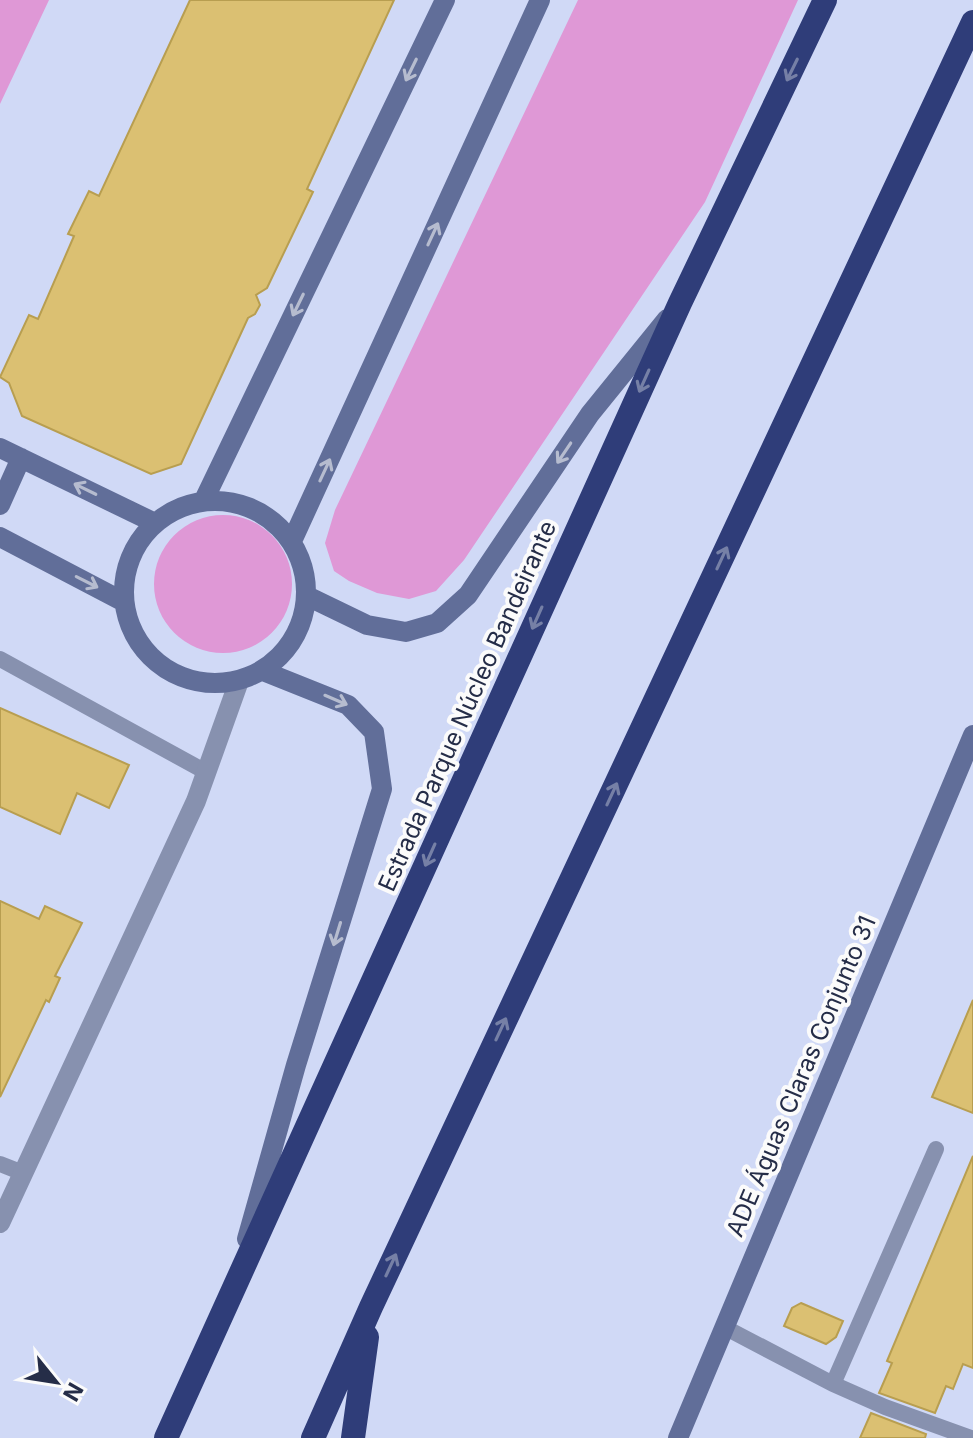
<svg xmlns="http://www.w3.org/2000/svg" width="973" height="1438" font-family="Inter,sans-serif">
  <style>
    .green { fill: #df98d6 }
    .building { fill: #dbc072; stroke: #b89e50; stroke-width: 2 }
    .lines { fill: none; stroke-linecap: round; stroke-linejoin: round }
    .lane { stroke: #8791af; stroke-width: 16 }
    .street { stroke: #8791af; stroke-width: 20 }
    .secondary { stroke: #616e99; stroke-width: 20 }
    .highway { stroke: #2f3d79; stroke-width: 24 }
    .oneway { stroke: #b6bccf }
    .oneway2 { stroke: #7680a6 }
    .labels { text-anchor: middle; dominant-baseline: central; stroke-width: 8; stroke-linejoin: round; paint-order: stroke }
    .street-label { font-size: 24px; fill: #252d48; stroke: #fbfbfb }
  </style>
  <rect width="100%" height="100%" fill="#d0d9f6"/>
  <path class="green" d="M0 0H49L0 104Z
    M578 0H798L705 202 464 560 436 591 409 599 377 593 349 581 334 571 325 543 335 510Z
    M154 584a69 69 0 1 1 138 0a69 69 0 1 1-138 0Z"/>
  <path class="building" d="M190 0H394L307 189 313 192 267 288 256 295 260 305 255 314 248 318 181 464 151 474 22 416 9 383 0 377 29 315 38 319 74 236 68 234 89 191 99 196Z
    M0 708 129 765 109 808 77 793 60 834 0 807Z
    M0 901 39 919 45 906 82 923 55 976 60 978 49 1002 46 1000 0 1097Z
    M973 1000V1113L932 1097Z
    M973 1156V1368L963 1364 953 1389 946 1386 935 1413 879 1393 892 1363 887 1361Z
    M801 1303 843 1321 836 1337 826 1344 784 1326 792 1308Z
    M871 1413 926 1434 925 1438H860Z"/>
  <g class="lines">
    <path class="lane" d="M0 659 206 772
      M0 1164 23 1173
      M724 1327 833 1384 885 1407 971 1438
      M833 1384 936 1149"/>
    <path class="street" d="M0 1223 196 801 239 681"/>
    <path class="secondary" d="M0 448 155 523
      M204 500 445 0
      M124 592a91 91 0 1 1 182 0a91 91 0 1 1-182 0Z
      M0 505 21 458
      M0 537 124 602
      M292 541 540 0
      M307 596 367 625 406 632 437 623 468 595 590 414 667 319
      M247 1239 296 1065 382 789 374 732 348 705 263 671
      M678 1438 973 735"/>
    <path class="highway" d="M166 1438 680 303 825 0
      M313 1438 371 1307 973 22
      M353 1438 367 1337"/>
  </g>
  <defs><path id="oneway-shaft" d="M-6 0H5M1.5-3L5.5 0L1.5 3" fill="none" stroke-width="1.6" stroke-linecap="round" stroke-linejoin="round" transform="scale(2)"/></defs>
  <g class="oneway">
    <use href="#oneway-shaft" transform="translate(411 70) rotate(116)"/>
    <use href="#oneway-shaft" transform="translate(433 234) rotate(-65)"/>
    <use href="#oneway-shaft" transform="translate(298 305) rotate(116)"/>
    <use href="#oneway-shaft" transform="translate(564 453) rotate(124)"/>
    <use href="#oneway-shaft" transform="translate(325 470) rotate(-65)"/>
    <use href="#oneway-shaft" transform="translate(85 489) rotate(-154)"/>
    <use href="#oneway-shaft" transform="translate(87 582) rotate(27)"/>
    <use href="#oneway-shaft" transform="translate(336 700) rotate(23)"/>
    <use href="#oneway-shaft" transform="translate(337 934) rotate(107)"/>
  </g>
  <g class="oneway2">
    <use href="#oneway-shaft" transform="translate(792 70) rotate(116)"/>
    <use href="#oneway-shaft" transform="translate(644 381) rotate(114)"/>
    <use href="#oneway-shaft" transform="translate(722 558) rotate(-65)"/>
    <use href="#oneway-shaft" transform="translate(537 618) rotate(114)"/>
    <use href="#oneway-shaft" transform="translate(612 794) rotate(-65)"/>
    <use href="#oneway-shaft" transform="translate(430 855) rotate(114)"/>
    <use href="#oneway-shaft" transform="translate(501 1029) rotate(-65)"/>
    <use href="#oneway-shaft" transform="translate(391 1265) rotate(-65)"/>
  </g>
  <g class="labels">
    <g class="street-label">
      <text transform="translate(467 706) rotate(-66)">Estrada Parque Núcleo Bandeirante</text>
      <text transform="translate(801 1076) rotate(-67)">ADE Águas Claras Conjunto 31</text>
    </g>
  </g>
  <g transform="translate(56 1382) rotate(120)" stroke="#fbfbfb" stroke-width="6" paint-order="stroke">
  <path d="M0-6L14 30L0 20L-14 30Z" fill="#252d48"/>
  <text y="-12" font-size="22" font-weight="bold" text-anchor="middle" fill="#252d48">N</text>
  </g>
</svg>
